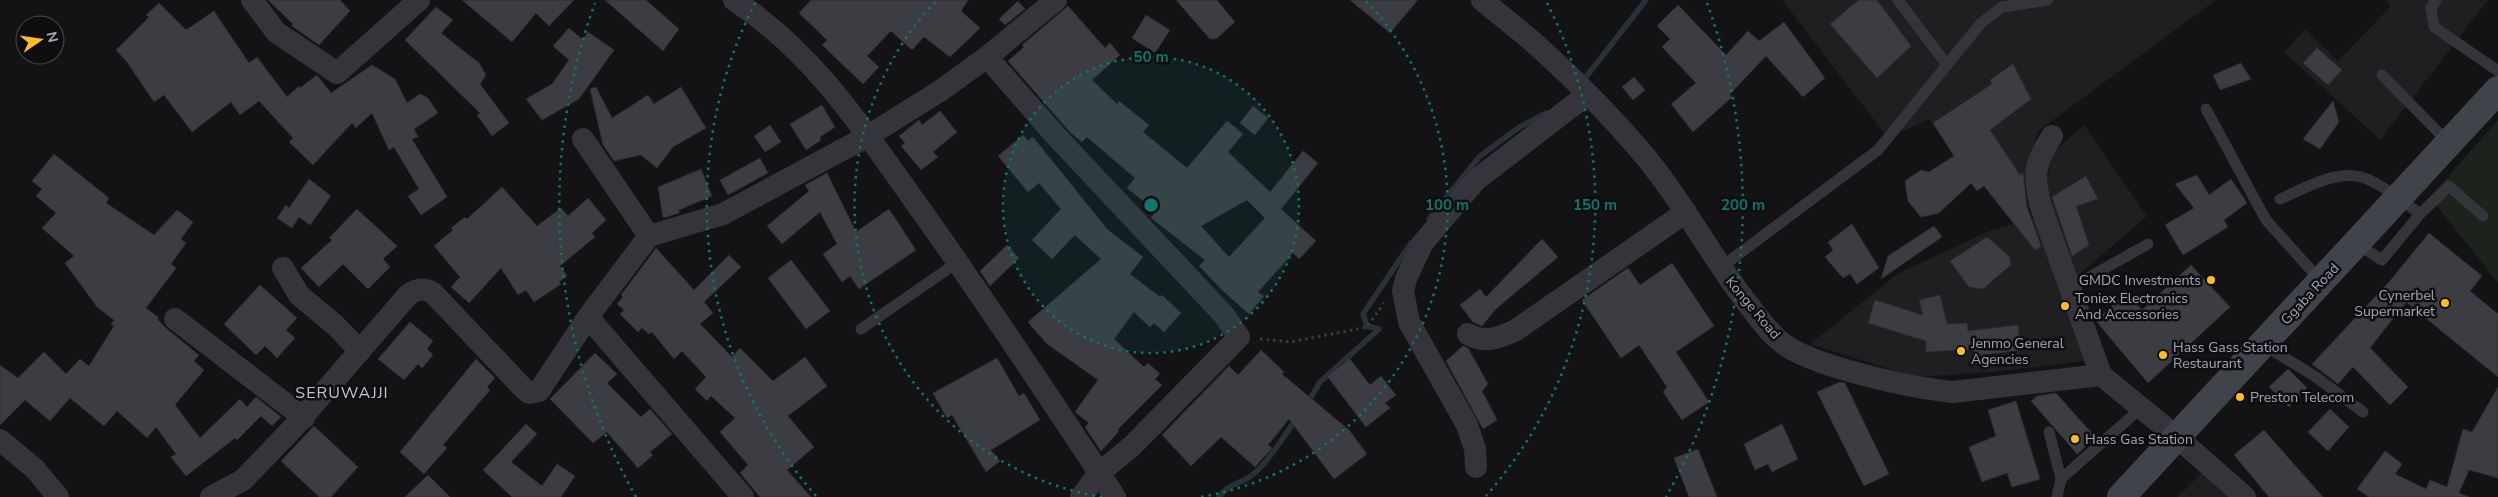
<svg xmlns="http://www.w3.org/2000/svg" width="2498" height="497" font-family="'Nunito Sans',sans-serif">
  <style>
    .built { fill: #1f1f22 }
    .green { fill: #1b231c }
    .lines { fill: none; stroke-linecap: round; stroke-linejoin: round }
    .stream { stroke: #28313a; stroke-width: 5.5 }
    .building { fill: #3c3d43; stroke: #2d2d31; fill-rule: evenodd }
    .path { stroke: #393b41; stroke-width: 3; stroke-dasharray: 2.5 4; stroke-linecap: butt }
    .service { stroke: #34343a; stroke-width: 11 }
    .minor { stroke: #34343a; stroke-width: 22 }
    .secondary { stroke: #41434a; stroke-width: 28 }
    .ring { fill: none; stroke: #0f766e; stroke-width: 2.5; stroke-dasharray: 2.5 5 }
    .poi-dot { fill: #ffbd21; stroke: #0e0e10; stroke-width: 2 }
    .labels { text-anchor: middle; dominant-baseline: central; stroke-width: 5; stroke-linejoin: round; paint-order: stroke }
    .poi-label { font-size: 14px; fill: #a3a8b7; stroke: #0e0e10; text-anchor: start }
    .street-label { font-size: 14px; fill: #a3a8b7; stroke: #0e0e10 }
    .quarter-label { font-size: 16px; letter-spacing: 1px; fill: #c4c8d2; stroke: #0e0e10 }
    .centre { fill: #0f766e; stroke: #0e0e10; stroke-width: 2.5 }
    .ring-label { font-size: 15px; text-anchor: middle; font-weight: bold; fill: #0f766e; stroke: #0e0e10; stroke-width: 5; stroke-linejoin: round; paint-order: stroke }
  </style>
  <rect width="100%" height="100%" fill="#131315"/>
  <path class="built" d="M1782 0H2216L2038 131 2026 178 1991 195 1929 119 1888 138Z
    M2386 0H2488L2380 140 2284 52 2305 29 2338 61 2391 6Z
    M2084 125 2147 216 2075 278 2046 203 2050 155Z
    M2039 217 2092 360 1994 372 1915 377 1810 344 1899 273 1989 231Z
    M2206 469 2232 497H2177Z"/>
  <path class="green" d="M2498 120V283L2430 197Z"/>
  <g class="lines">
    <path class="stream" d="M1586 77 1646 0
      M1429 219 1479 157 1518 128 1546 113
      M1379 329 1367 326 1363 314 1411 243
      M1307 404 1320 382 1379 329
      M1219 497C1231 483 1234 486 1248 478 1266 467 1284 435 1297 418"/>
  </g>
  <path class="building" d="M268 0H340L350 11 319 45 292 26 293 24Z
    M462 0H574L549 26 536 13 512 42Z
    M605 0H646L679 29 663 51Z
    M811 0H968L961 11 980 28 950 57 924 37 912 50 891 31 867 56 879 67 863 84 822 45 827 40 799 13Z
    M1176 0H1217L1235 22 1216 39H1210Z
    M1350 0H1418L1390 33Z
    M1859 0H1877L1911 46 1877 78 1830 24Z
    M1018 1 1025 9 1005 25 999 19Z
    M159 3 186 30 214 11 249 63 257 57 287 97 299 86 300 88 317 75 331 93 372 65 395 79 407 103 420 94 428 98 438 113 414 129 418 137 412 139 447 197 421 215 408 196 419 189 394 147 389 150 372 113 356 128 352 123 313 165 289 142 293 138 259 101 240 115 231 102 192 132 164 95 154 102 127 62 116 50 149 17 146 15Z
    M1678 5 1726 55 1748 31 1759 41 1784 22 1825 78 1803 97 1766 56 1730 94 1732 97 1693 132 1671 104 1696 83 1662 47 1670 39 1657 26Z
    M1068 6 1105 48 1110 43 1120 55 1092 80 1117 104 1119 101 1149 125 1143 132 1187 168 1227 121 1243 134 1228 152 1270 192 1303 151 1318 163 1281 209 1316 241 1299 259 1293 253 1258 292 1264 296 1249 314 1222 290 1199 266 1205 260 1151 218 1156 211 1127 188 1135 178 1087 137 1082 142 1070 132 1008 61 1024 47 1022 45ZM1247 200 1265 218 1229 257 1201 226Z
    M436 7 453 20 441 33 479 63 486 75 480 84 509 123 492 136 477 115 480 113 405 40Z
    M1146 15 1170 30 1155 53 1132 38Z
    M569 28 583 40 588 32 614 50 579 99 542 120 526 99 552 84 569 60 553 46Z
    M2317 48 2342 70 2328 85 2303 63Z
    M2241 63 2251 79 2220 90 2213 75Z
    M2013 64 2031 99 1990 130 2020 175 2023 173 2027 207 2041 246 2035 250 1984 186 1977 191 1971 183 1939 213 1921 217 1908 201 1905 181 1921 170 1929 172 1954 156 1933 123 1992 84 1990 80Z
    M1634 77 1645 90 1633 100 1622 87Z
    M596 87 612 118 648 95 654 104 681 87 706 128 673 147 657 168 641 155 614 161 603 145 590 89Z
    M2333 101 2339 122 2320 149 2303 139Z
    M822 105 835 127 820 137 821 140 806 150 790 124Z
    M1253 106 1268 118 1255 135 1240 123Z
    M940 111 957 132 933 152 938 157 921 170 901 146 905 143 899 136 919 120 922 125Z
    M770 125 781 142 765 152 754 136Z
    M1023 135 1028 141 1033 137 1107 229 1143 257 1130 274 1160 297 1162 295 1181 313 1164 332 1154 323 1150 327 1134 312 1114 339 1144 367 1148 363 1160 374 1155 379 1162 385 1118 429 1119 431 1101 451 1085 427 1089 423 1075 412 1098 380 1046 343 1028 322 1101 259 1075 235 1052 259 1032 240 1061 209 1039 183 1028 192 998 156Z
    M54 154 109 198 106 203 154 235 177 210 193 222 181 239 186 243 171 264 176 268 146 308 159 318 157 319 167 329 199 355 194 361 204 370 175 405 200 438 240 399 247 407 256 397 281 417 272 426 261 416 237 440 235 438 186 476 171 457 176 454 156 427 147 438 117 411 104 426 70 398 50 421 25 400 0 425V365L18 378 44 352 66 374 80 359 89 366 114 326 111 324 114 320 97 307 65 263 74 256 42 228 56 213 36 196 42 189 32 181Z
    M760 158 768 173 728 195 720 180Z
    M701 169 712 196 679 210V213L663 218 658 187Z
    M827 173 856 232 889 209 916 250 859 289 850 276 842 282 823 254 837 244 820 212 782 244 767 226 809 191 805 185Z
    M2197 175 2209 195 2231 179 2247 203 2224 220 2228 227 2183 255 2165 225 2194 208 2175 184Z
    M2086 176 2098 199 2076 206 2089 245 2072 256 2052 197Z
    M309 179 331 196 310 225 299 217 292 228 277 218 286 205 289 208Z
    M502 187 537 226 561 208 568 216 588 198 606 220 592 233 595 237 560 266 567 276 559 282 561 284 534 302 526 290 518 295 501 268 469 303 451 287 460 277 434 246 453 230 451 228 465 217 467 219Z
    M357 209 397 246 383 259 390 267 368 289 343 264 319 287 301 268 332 240 329 238Z
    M1852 224 1879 268 1857 284 1850 274 1843 278 1825 257 1833 250 1828 242Z
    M1934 226 1942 237 1881 279 1888 256Z
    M2429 233 2482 276 2470 291 2498 314V377L2406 302 2370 348 2408 387 2390 405 2353 367 2338 384 2312 364 2389 282Z
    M1987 237 2009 256 2011 265 1983 289 1969 287 1950 261Z
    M1542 239 1558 257 1496 309 1482 326 1473 322 1460 305 1480 289 1486 297Z
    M1007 245 1019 258 990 286 980 271Z
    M656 248 694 290 729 255 741 267 704 302 713 313 700 324 732 357 740 348 773 381 805 357 827 386 788 416 814 447 787 470 811 497H760L740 473 748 465 720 432 735 418 711 396 707 401 695 389 706 377 682 351 674 359 652 332 649 334 642 328 638 332 620 314 624 310 617 304 623 297 621 295Z
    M791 260 830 311 806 329 768 278Z
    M1672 263 1714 326 1676 352 1709 402 1682 420 1663 392 1667 387 1639 345 1621 358 1582 300 1628 268 1640 285Z
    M2191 265 2230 307 2148 383 2096 321 2126 293 2142 310Z
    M260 285 297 318 286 330 295 338 277 358 265 346 256 355 224 324Z
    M1940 295 1947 324 1967 323 1968 331 2018 325 2021 350 1975 356 1974 349 1926 352V341L1868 323 1875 300 1923 315 1919 300Z
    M410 322 433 341 427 349 433 355 422 368 418 364 404 380 378 359Z
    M1463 346 1468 348 1488 384 1482 391 1497 420 1483 429 1446 361Z
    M1261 350 1284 372 1282 374 1349 430 1367 454 1334 479 1289 419 1268 445 1272 448 1255 467 1221 437 1191 466 1162 435 1229 366 1238 375Z
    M595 353 617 374 607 383 641 417 650 409 672 434 650 452 653 455 638 468 607 432 593 443 550 399Z
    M997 358 1019 396 1024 393 1040 420 991 450 1000 461 986 472 952 415 947 418 933 393Z
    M476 359 495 378 487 387 490 390 443 445 447 448 424 474 400 452Z
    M1350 359 1370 385 1381 376 1396 395 1385 403 1390 408 1366 427 1327 376Z
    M2288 369 2307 388 2289 407 2269 387Z
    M1840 382 1845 383 1889 474 1864 486 1817 392Z
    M2498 387V478L2469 470 2459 493 2469 497H2369L2357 489 2385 451 2402 464 2395 474 2426 489 2430 480 2447 487 2463 429 2472 432Z
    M2056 393 2096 438 2077 454 2031 401 2037 396Z
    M2016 401 2040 479 2012 487 2007 473 1982 482 1969 447 1996 436 1988 410Z
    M2330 409 2349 427 2328 451 2308 432Z
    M526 424 537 434 511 462 542 486 557 464 575 476 561 497H512L483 470Z
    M1782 424 1798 459 1772 472 1768 464 1755 470 1744 444Z
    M314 426 358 467 331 497H319L281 461Z
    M2264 430 2285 454 2323 497H2269L2234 455Z
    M1698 449 1717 497H1689L1674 458Z
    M428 475 450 497H405Z"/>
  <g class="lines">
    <path class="path" d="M1260 339 1291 342 1367 327 1384 303"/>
    <path class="service" d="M1898 0 1947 65
      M2436 0 2431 8 2434 27 2498 71
      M2382 75 2449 143
      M2206 109 2266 220 2321 281
      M2280 199C2304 189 2335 170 2361 177 2378 181 2406 203 2420 214L2382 260 2357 244
      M2420 214 2449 186 2483 216
      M1720 268 1878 150 1981 23 2002 7 2048 0
      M2070 288 2148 244
      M861 329 958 262
      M2264 345 2316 377 2363 412
      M2049 432 2061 479
      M2057 497 2061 479 2141 408"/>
    <path class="minor" d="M252 0 276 32 337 73 419 0
      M734 0C814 53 861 126 916 203 985 300 1050 398 1115 497
      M1482 0C1502 17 1524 33 1543 51 1576 81 1609 114 1638 148 1679 195 1707 250 1744 299 1756 314 1766 330 1781 342 1812 367 1913 388 1953 392L2101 375 2178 438 2245 497
      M987 57 1055 135 1224 315 1239 337 1132 446 1099 473 1081 497
      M2052 136C2035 163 2033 172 2040 204L2101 375
      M583 139 649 236
      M283 268 299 295 335 325 360 351
      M588 317 743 497
      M175 319 304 418
      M1468 334C1485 344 1499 338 1516 330L1686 212
      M0 440 35 469 58 497
      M1476 467 1475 449 1467 425 1409 322 1403 291 1406 279 1422 244 1476 180 1588 94
      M211 497 243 480 294 427 408 295C416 289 423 287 433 293L524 389 529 393 539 391 588 317 649 236 723 214 868 136 940 91 987 57 1056 0"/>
    <path class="secondary" d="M2121 497 2498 90"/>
  </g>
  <circle cx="1151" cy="205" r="148" fill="#0f766e" fill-opacity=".12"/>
  <g class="ring">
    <circle cx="1151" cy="205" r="148"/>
    <path d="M1102 497A296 296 0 0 1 936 1M1366 1A296 296 0 0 1 1200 497"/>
    <path d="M816 496A444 444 0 0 1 755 3M1547 3A444 444 0 0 1 1486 496"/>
    <path d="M636 497A592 592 0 0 1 595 3M1707 3A592 592 0 0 1 1666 497"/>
  </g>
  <g class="poi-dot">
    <circle cx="2211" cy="280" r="5"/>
    <circle cx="2445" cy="303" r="5"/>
    <circle cx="2065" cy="306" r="5"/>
    <circle cx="1961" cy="351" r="5"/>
    <circle cx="2163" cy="355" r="5"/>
    <circle cx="2240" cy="397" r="5"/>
    <circle cx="2075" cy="439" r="5"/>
  </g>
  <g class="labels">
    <g class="poi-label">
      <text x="2201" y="280" text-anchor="end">GMDC Investments</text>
      <text x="2435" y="295" text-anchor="end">Cynerbel<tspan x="2435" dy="16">Supermarket</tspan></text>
      <text x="2075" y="298">Toniex Electronics<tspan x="2075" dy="16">And Accessories</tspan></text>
      <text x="1971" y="343">Jenmo General<tspan x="1971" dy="16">Agencies</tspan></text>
      <text x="2173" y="347">Hass Gass Station<tspan x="2173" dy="16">Restaurant</tspan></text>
      <text x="2250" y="397">Preston Telecom</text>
      <text x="2085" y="439">Hass Gas Station</text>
    </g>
    <g class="street-label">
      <text transform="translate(2310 294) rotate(-47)">Ggaba Road</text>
      <text transform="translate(1753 308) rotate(50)">Konge Road</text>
    </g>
    <g class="quarter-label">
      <text x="342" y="393">SERUWAJJI</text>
    </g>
  </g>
  <circle cx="1151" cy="205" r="8" class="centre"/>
  <g class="ring-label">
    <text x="1151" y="62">50 m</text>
    <text x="1447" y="210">100 m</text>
    <text x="1595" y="210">150 m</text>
    <text x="1743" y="210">200 m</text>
  </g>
  <g transform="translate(40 40) rotate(77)"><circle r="24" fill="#0e0e10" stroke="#4a4c53"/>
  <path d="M0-4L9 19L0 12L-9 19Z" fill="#ffbd21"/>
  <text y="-8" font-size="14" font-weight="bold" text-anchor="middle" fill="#a3a8b7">N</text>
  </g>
</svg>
